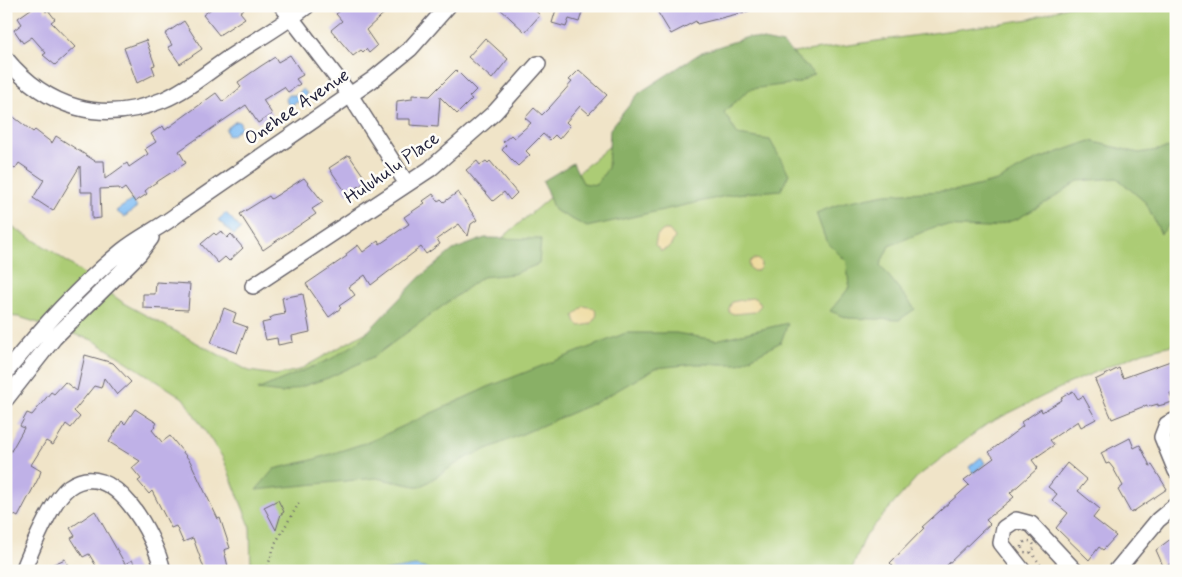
<svg xmlns="http://www.w3.org/2000/svg" width="1182" height="577" font-family="Mynerve,sans-serif">
  <style>
    .green { fill: #accc74; stroke: #677758 }
    .forest { fill: #89b066; stroke: #566950 }
    .sand { fill: #eeda9e; stroke: #887e6c }
    .water { fill: #81bef4; stroke: #527098 }
    .building { fill: #bfb1e7 }
    .lines { fill: none; stroke-linecap: round; stroke-linejoin: round }
    .minor-casing { stroke: #6a666c; stroke-width: 18 }
    .path { stroke: #6a666c; stroke-width: 2.5; stroke-dasharray: 1 4; stroke-linecap: butt }
    .minor { stroke: #fff; stroke-width: 15 }
    .labels { text-anchor: middle; dominant-baseline: central; stroke-width: 5; stroke-linejoin: round; paint-order: stroke }
    .street-label { font-size: 19px; fill: #22223b; stroke: #fdfcf7 }
  </style>
  <rect width="100%" height="100%" fill="#fdfcf7"/>
  <filter id="ink" filterUnits="userSpaceOnUse"><feTurbulence type="fractalNoise" baseFrequency=".02" numOctaves="2"/><feDisplacementMap in="SourceGraphic" scale="10" xChannelSelector="R" yChannelSelector="G"/><feConvolveMatrix kernelMatrix="1 2 1 2 8 2 1 2 1" color-interpolation-filters="sRGB"/></filter>
  <filter id="wash" filterUnits="userSpaceOnUse"><feTurbulence type="fractalNoise" baseFrequency=".0096" numOctaves="4" result="noise"/><feDisplacementMap in="SourceGraphic" scale="20" xChannelSelector="R" yChannelSelector="G"/><feGaussianBlur stdDeviation="1.12" result="paint"/><feColorMatrix in="noise" values="0 0 0 0 0 0 0 0 0 0 0 0 0 0 0 0 0 1.4 0 .05"/><feComposite in="paint" operator="in"/></filter>
  <g filter="url(#wash)">
    <rect width="100%" height="100%" fill="#f0e4c8"/>
    <path class="green" d="M1069 6H1176V344L1143 352 1068 384 987 424 917 477 866 535 851 571H251L250 526 223 458 183 398 93 340 19 317 6 316V223L52 251 125 304 249 371 276 375 299 370 388 320 480 257 635 124 772 56 1030 19Z"/>
    <path class="forest" d="M748 37 783 44 814 74 798 83 750 89 724 112 738 135 770 140 789 174 781 190 735 194 587 227 554 210 543 181 573 163 583 183 596 185 608 168 610 129 639 93 702 52Z
      M1090 141 1139 153 1176 147V217L1161 234 1146 203 1117 178 1078 181 1052 199 1017 219 989 228 937 226 889 246 880 265 915 309 899 320 848 318 830 311 849 288 847 262 826 241 816 213 845 202 886 194 961 190 997 181 1036 160Z
      M485 238 541 239 539 264 513 274 482 277 375 356 328 378 282 393 257 390 331 359 357 343 419 278 453 250Z
      M788 323 781 342 739 364H695L656 368 597 402 464 459 420 487 376 478 256 490 274 469 312 460 371 441 488 387 626 333H676L716 340Z"/>
    <path class="sand" d="M664 230H669L675 237 670 247 661 251 655 245 657 235Z
      M749 265a6 6 0 1 1 12 0a6 6 0 1 1-12 0Z
      M751 298H756L761 305 755 312 734 314 729 312V308L732 302Z
      M584 306 594 308 597 315 591 324 580 326 576 323 574 316Z"/>
    <path class="water" d="M302 89 307 93 302 100 291 105 287 103 286 99 289 95H298Z
      M236 121 240 122 241 128 232 135 228 136 226 129Z
      M132 200 137 207 124 217 116 211Z
      M226 213 241 229 234 235 218 220Z
      M981 457 985 463 973 473 969 467Z
      M415 566 436 571H385Z"/>
    <g id="blocks">
      <path class="building" d="M35 6H42L46 12 48 10 55 19 51 22 75 47 55 65 43 55 46 53 32 37 23 43 14 30 22 24 18 18Z
        M215 6H248L240 12 245 18 219 35 203 15Z
        M346 6H392L366 30 377 46 369 53 366 49 363 52 361 50 353 56 331 30 342 21 336 14Z
        M497 6H530L540 15 525 32Z
        M557 6H584L579 22 569 19 566 27 552 23Z
        M654 6H749V11L697 24 696 21 671 34Z
        M184 21 202 49 180 64 168 47 172 45 165 34Z
        M485 38 508 59 492 79 468 57Z
        M146 40 155 65 152 66 155 74 137 83 124 48Z
        M290 55 303 75 296 79 300 84 288 92 284 87 263 100 272 114 258 123 246 105 179 151 186 163 152 185 145 191 147 194 135 202 125 188 121 191 119 188 100 189 101 218 92 219V192H81L80 166 53 211 33 198 44 180 19 163 15 169 6 162V111L33 132 35 130 52 143 56 136 95 161H104L105 179 127 163 129 167 148 154 145 149 156 142 151 134 163 126 165 130 216 93 222 101 225 100 241 87 238 82 261 66 275 57 278 62Z
        M456 70 476 90 469 97 472 99 457 114 440 97 438 127 410 125V119H396L397 101 412 99V95L430 96Z
        M579 70 607 95 589 114 580 106 566 122 570 126 559 139 555 135 550 140 543 134 526 151 530 155 518 166 502 150 506 145 503 142 511 135 514 138 531 123 525 118 534 108 542 115 550 107 572 82 569 80Z
        M349 155 367 181 347 194 329 168Z
        M477 161 480 165 486 161 488 163 490 161 517 193 510 200 504 192 493 201 466 170Z
        M304 178 323 202 312 209 316 214 263 250 240 214 269 196 271 199Z
        M458 192 477 220 471 224 468 236 459 224 437 239 440 244 426 254 421 247 371 285 365 275 349 287 355 295 339 306 341 308 329 317 306 284 347 256 346 254 358 245 363 252 378 241 380 244 409 224 404 217 425 203 423 201 433 194 438 201 441 199 444 202Z
        M221 231 227 238 231 234 243 248 229 261 225 257 218 263 201 244 214 233 216 235Z
        M156 282 190 284 188 310 143 308V294H155Z
        M303 294 310 332 292 336 293 342 278 345 277 338 266 340 262 323 271 321 270 318 274 316 285 314 282 298Z
        M224 308 236 313 233 322 247 327 237 353 211 343Z
        M85 355 113 363 131 382 117 395 104 378 101 388 94 386 74 411 80 417 71 428 66 424 53 445 46 441 31 465 41 471 39 477 18 517 6 510V460L24 428 20 426 27 413 32 415 51 392 54 394 65 382 77 391Z
        M1176 359V392L1170 393 1173 402 1158 406V404L1147 407V405L1112 419 1095 380 1119 368 1123 378Z
        M1073 391 1078 399 1083 396 1096 419 1081 427 1078 421 1050 440 1054 445 1032 460 1038 468 1010 493 1014 497 986 520 990 524 980 533 941 571H888L893 566 890 563 924 528 922 527 969 485 964 480 994 458 989 452 1023 426 1021 422 1041 409 1042 412 1062 400 1061 398Z
        M135 409 157 423 152 430 162 442 170 436 190 461 218 519 220 518 230 548 224 550 229 571H205L193 538 183 542 176 526 171 528 152 491 149 494 138 481 141 479 132 468 140 461 109 442 122 421 125 424Z
        M1130 438 1134 448 1140 445 1150 466 1152 465 1167 489 1131 513 1118 490 1123 486 1113 468 1109 463 1106 464 1101 453Z
        M1067 463 1087 480 1078 491 1100 509 1093 518 1116 536 1103 550 1099 547 1089 560 1056 528 1068 513 1052 500 1057 494 1048 487Z
        M278 500 284 512 281 514 276 530 264 507Z
        M95 511 125 564 132 560 138 571H99L89 554 83 557 71 538 75 536 70 528Z
        M1176 535V560L1164 568 1156 550Z
        M65 559 70 571H38Z"/>
    </g>
  </g>
  <g filter="url(#ink)">
    <use href="#blocks" fill-opacity="0" stroke="#6a666c" stroke-width="1"/>
    <g class="lines">
      <defs>
        <path id="minor" d="M282 6 350 95 407 184
          M6 59C47 108 102 125 163 100 187 90 209 71 230 57 256 40 283 25 307 6
          M253 286 430 169 495 112 538 64
          M6 372C42 328 78 287 122 251 139 237 160 228 179 213L372 80 410 49 448 6
          M6 399 54 338 139 254 151 238
          M1176 420 1167 424 1162 437 1176 471
          M23 571C31 551 52 499 69 487 114 455 155 537 163 571
          M1023 571 1001 543 1004 528 1016 520 1031 524 1075 571
          M1116 571 1158 520 1176 505"/>
      </defs>
      <use href="#minor" class="minor-casing"/>
      <path class="path" d="M1022 547a6 6 0 1 1 12 0a6 6 0 1 1-12 0Z
        M1031 552 1045 571
        M266 571 276 542 299 503"/>
      <use href="#minor" class="minor"/>
    </g>
  </g>
  <g class="labels">
    <g class="street-label">
      <text transform="translate(297 107) rotate(-34)">Onehee Avenue</text>
      <text transform="translate(392 168) rotate(-35)">Huluhulu Place</text>
    </g>
  </g>
  <rect width="1182" height="577" fill="none" stroke="#fdfcf7" stroke-width="25"/>
</svg>
